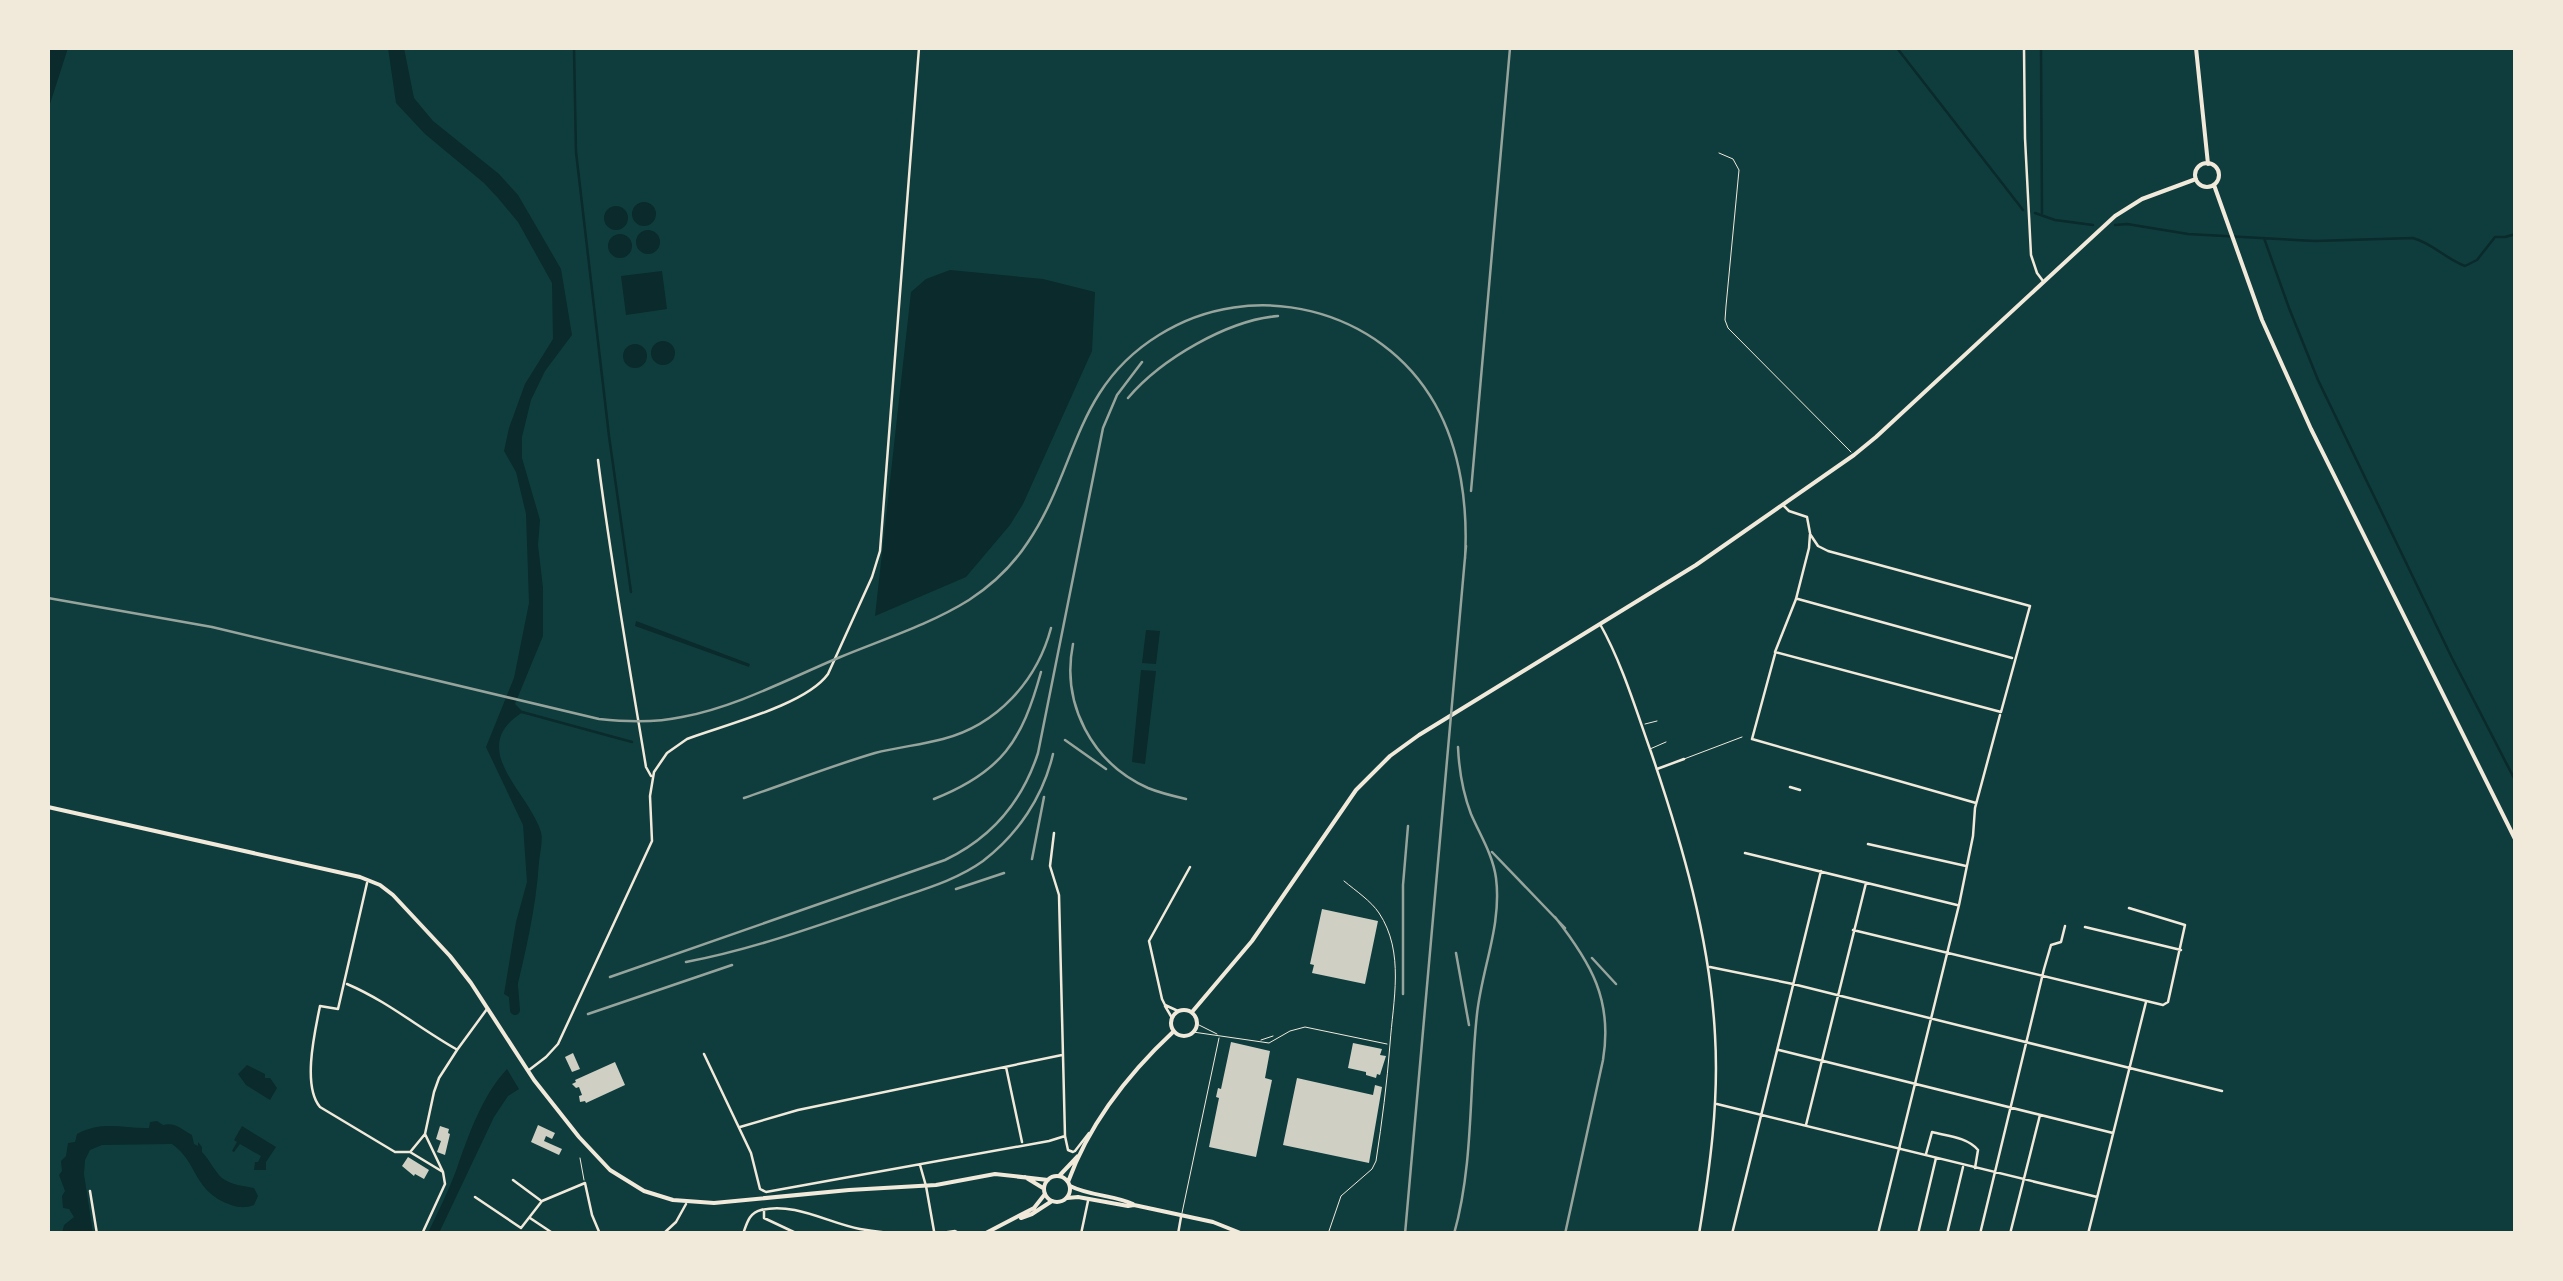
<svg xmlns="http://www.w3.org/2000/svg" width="2563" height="1281" font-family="Literata,serif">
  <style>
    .water { fill: #0a2a2b }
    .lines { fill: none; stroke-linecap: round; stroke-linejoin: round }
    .stream { stroke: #0a2a2b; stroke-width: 2.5 }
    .river { stroke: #0a2a2b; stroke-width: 10 }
    .building { fill: #cfcfc3 }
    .service { stroke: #f1e9da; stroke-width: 1 }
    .minor { stroke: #f1e9da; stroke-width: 2.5 }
    .tertiary { stroke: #f1e9da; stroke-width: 2.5 }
    .secondary { stroke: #f1e9da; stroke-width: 4 }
    .primary { stroke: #f1e9da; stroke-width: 4 }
    .rail { stroke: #97a49c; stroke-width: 2.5 }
  </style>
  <rect width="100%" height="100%" fill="#0f3d3e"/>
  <path class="water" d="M48 48H68L48 110Z
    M388 48H404L414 98 433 121 499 174 518 195 539 231 561 269 572 335 545 371 531 400 522 437V458L540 520 538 545 543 588V636L515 704 523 712C465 748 529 792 541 832 543 840 540 853 539 862 536 909 525 954 514 1000L504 994 516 922 527 882 523 825 486 747 514 678 529 603 526 514 516 472 504 451 509 428 525 384 553 339 552 283 518 222 498 198 484 183 425 134 396 103Z
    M632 214a12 12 0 1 1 24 0a12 12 0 1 1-24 0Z
    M604 218a12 12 0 1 1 24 0a12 12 0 1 1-24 0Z
    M636 242a12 12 0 1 1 24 0a12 12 0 1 1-24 0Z
    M608 246a12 12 0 1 1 24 0a12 12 0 1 1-24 0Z
    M950 270 1043 279 1095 292 1092 351 1023 504 1010 525 966 577 875 616 911 292 926 279Z
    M662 271 667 309 626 315 621 276Z
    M651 353a12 12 0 1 1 24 0a12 12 0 1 1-24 0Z
    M623 356a12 12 0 1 1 24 0a12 12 0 1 1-24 0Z
    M636 621 750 664 749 667 635 626Z
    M1146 630 1160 631 1156 664 1142 663Z
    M1141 670 1156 671 1145 764 1132 762Z
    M247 1065 265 1074V1078H270L277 1088 270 1100 246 1085 238 1074Z
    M507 1069 519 1089 508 1096 494 1117 439 1233H428C438 1212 449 1190 457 1168 469 1134 482 1096 507 1069Z
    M157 1121 163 1125C176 1122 182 1130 192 1135L194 1144 198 1146V1142L202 1147V1152C210 1160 214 1171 222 1178 231 1185 244 1186 254 1188L258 1196 254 1205C246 1208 240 1208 231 1205 192 1191 199 1163 172 1144L102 1145 90 1150 85 1160 84 1174 93 1233H62L64 1225 74 1217 69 1209 63 1208 62 1196 65 1191 59 1175 62 1171 61 1161 66 1156 68 1143 75 1142 77 1134C103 1120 125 1129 149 1128L150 1122Z
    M242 1126 276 1147 266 1162V1170H254L255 1162H258L261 1156 240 1144 234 1152 232 1151 237 1142 234 1140Z"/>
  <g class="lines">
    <path class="stream" d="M574 48 576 152 609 436 631 592
      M1897 48 2023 210
      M2041 48 2042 213
      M2035 213 2055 220 2093 225
      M2115 225 2127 224 2188 234 2315 241 2413 238C2432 243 2446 259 2465 266L2477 260 2495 237H2505L2516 234
      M2264 238 2289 308 2318 380 2452 658 2516 782
      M522 712 632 742"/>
    <path class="river" d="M513 986 515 1010"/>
  </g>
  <path class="building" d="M1322 909 1378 921 1365 984 1312 973 1314 965 1310 964Z
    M1231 1042 1270 1051 1265 1078 1272 1080 1256 1157 1209 1147 1219 1098 1216 1097 1218 1088 1221 1089Z
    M1353 1043 1382 1049 1380 1055 1386 1056 1380 1075 1377 1074 1376 1078 1366 1075V1072L1348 1068Z
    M573 1053 580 1069 572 1072 565 1057Z
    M615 1062 625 1085 586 1103 585 1101 580 1102 579 1096 582 1095 579 1087 576 1088 572 1084 576 1082 575 1080Z
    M1297 1078 1373 1095 1375 1085 1382 1087 1369 1163 1283 1145Z
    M538 1125 555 1133 552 1139 546 1136 544 1141 562 1149 559 1155 531 1142Z
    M440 1126 449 1129 448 1133 450 1134 445 1155 437 1152 441 1141 436 1139Z
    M408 1157 429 1170 424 1179 415 1174 414 1176 402 1166Z"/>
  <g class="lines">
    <path class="service" d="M1719 153 1733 159 1739 170 1726 306 1725 320 1728 328 1851 452
      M1645 724 1657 721
      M1650 749 1666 742
      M1684 759 1742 737
      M1197 1024 1217 1034
      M1193 1032 1269 1043 1290 1031 1305 1027 1387 1044
      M1261 1040 1273 1036
      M580 1158 584 1180
      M1182 1213 1219 1038
      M1328 1234 1341 1196 1372 1169 1376 1161C1382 1122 1387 1083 1390 1044 1393 1001 1405 952 1379 913 1371 901 1356 891 1344 881"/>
    <path class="minor" d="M598 460C611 563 629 664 646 767L651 776
      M1784 506 1789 511 1807 517 1810 533
      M1810 534 1818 546 1828 551 2030 606 2001 712 1775 652 1796 599 1809 548Z
      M1798 599 2012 658
      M1775 654 1752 739 1976 803
      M1657 769 1684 759
      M1790 787 1800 790
      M1054 833 1050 866 1059 895 1065 1136 1068 1150 1073 1152 1075 1151 1089 1133
      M1868 844 1966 866
      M1745 853 1957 905
      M367 883 338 1009 320 1006C315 1031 302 1086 320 1107L395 1152H410L443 1172
      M2085 927 2181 950
      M1853 930 2163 1005 2168 1002 2185 925 2129 908
      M1710 967 1793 984 2222 1091
      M347 984C387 1001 419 1028 456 1049
      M1165 1006 1172 1018
      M1178 1011 1165 1005 1162 999 1149 941 1190 867
      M1779 1050 2113 1133
      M704 1054 751 1153 760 1189 766 1192 1049 1141 1065 1136
      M1006 1067 1022 1142
      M529 1070 546 1057 558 1044 652 841 650 796 654 772 667 753 687 739C724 725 806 705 828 674L872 577 880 551 919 48
      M1717 1104 2097 1197
      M1806 1125 1866 883
      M740 1127 798 1110 1062 1055
      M411 1151 425 1134
      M1926 1154 1932 1132C1947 1136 1967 1137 1978 1150L1975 1168
      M920 1165 926 1186 934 1231
      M513 1180 540 1200
      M90 1191 97 1234
      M475 1197 521 1228 542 1201 585 1183 592 1215 600 1234
      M764 1211V1218L798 1234
      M530 1218 554 1234
      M422 1234 445 1184 443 1172 425 1134 434 1092 439 1078 457 1050 487 1009
      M663 1234 676 1222 686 1204
      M743 1234C747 1223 749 1213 761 1210 795 1202 828 1223 860 1229 888 1234 927 1236 955 1231L961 1234
      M1081 1234 1088 1201
      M1178 1234 1181 1217
      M1732 1234 1821 871
      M1878 1234 1959 905 1973 836 1975 808 2000 715
      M1918 1234 1936 1158
      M1947 1234 1963 1167
      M1980 1234 2044 969 2051 945 2061 942 2065 926
      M2010 1234 2040 1115
      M2088 1234 2146 1002"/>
    <path class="tertiary" d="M2024 48 2025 138 2031 255 2037 273 2043 281
      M1600 624C1622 663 1636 710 1651 752 1682 843 1710 939 1715 1035 1719 1102 1710 1168 1699 1234"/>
    <path class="secondary" d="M1070 1186C1090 1196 1113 1195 1133 1204
      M1067 1198 1078 1197 1128 1206 1134 1205 1213 1222 1243 1234
      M1021 1218 1032 1214 1052 1201
      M984 1234 1034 1208 1045 1194"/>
    <path class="primary" d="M2196 48 2208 164
      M2195 175a12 12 0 1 1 24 0a12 12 0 1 1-24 0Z
      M2214 185 2262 320 2311 429 2516 841
      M48 807 360 877 380 885 393 895 450 956 471 983 534 1080 579 1137 610 1170 644 1191 673 1200 714 1203 849 1190 936 1185 995 1174 1048 1180
      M1171 1023a13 13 0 1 1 26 0a13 13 0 1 1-26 0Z
      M1192 1012 1252 941 1356 790 1390 756 1419 735 1696 565 1854 455 1876 437 2115 216 2142 199 2196 179
      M1060 1175 1078 1156
      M1044 1189a13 13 0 1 1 26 0a13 13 0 1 1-26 0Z
      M1025 1177 1043 1188
      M1068 1182C1089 1124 1130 1072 1174 1031"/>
    <path class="rail" d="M1128 398C1161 359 1228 320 1278 316
      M1471 491 1510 48
      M48 598 212 627 599 719C627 722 655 723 682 717 736 707 788 679 838 658 881 640 929 625 969 600 992 585 1013 565 1028 542 1078 468 1073 388 1159 335 1252 276 1381 308 1435 404 1461 450 1468 507 1465 559
      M1073 644C1061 704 1092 763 1148 788 1160 793 1173 796 1186 799
      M1065 740 1106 769
      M744 798C788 783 831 766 875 753 898 747 921 745 943 739 997 725 1037 681 1051 628
      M934 799C1002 772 1022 741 1041 672
      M1492 852 1565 928
      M1032 859 1044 797
      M956 889 1004 873
      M1555 917C1591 963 1613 1000 1603 1060L1565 1234
      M1456 953 1469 1025
      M1592 958 1616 984
      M686 962C755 949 819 925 884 903 917 891 954 882 983 861 1018 834 1043 797 1053 754
      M610 977 945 860C991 838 1022 802 1038 753L1103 428 1117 395 1142 362
      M1403 994V885L1408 826
      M588 1014 732 965
      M1405 1234 1466 546
      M1454 1234C1474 1163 1469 1086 1477 1014 1482 968 1502 925 1496 878 1493 855 1480 835 1471 814 1463 793 1459 770 1458 747"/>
  </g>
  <rect width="2563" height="1281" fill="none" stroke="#f1e9da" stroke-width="100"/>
</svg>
